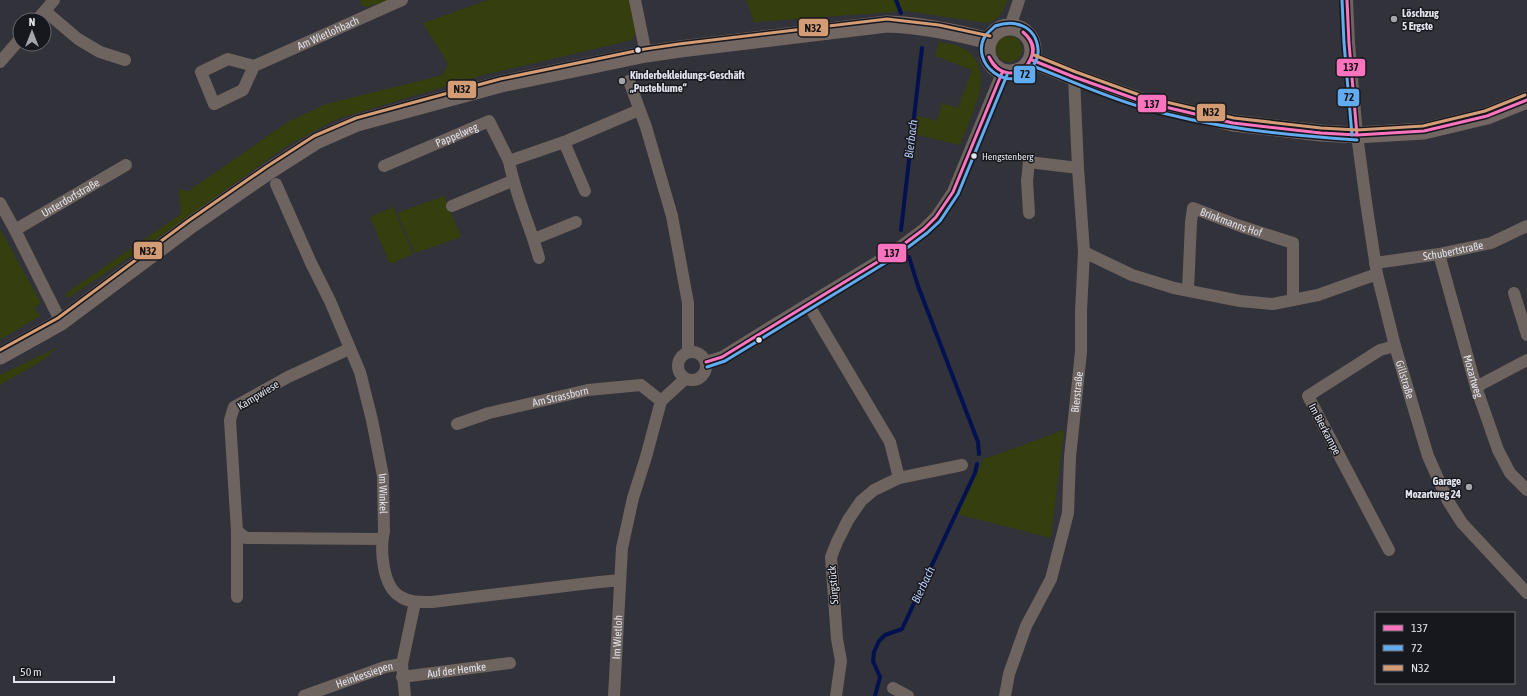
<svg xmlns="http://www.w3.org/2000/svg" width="1527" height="696" font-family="'Asap Condensed',sans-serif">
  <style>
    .green { fill: #353e0d }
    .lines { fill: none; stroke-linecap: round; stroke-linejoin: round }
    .stream { stroke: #041151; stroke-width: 4 }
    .street { stroke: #6e645f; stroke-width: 12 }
    .secondary { stroke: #726662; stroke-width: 17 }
    .bus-1-casing { stroke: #17171e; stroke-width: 6 }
    .bus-2-casing { stroke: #17171e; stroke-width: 6 }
    .bus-3-casing { stroke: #17171e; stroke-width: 6 }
    .bus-1 { stroke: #fc73be; stroke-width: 3 }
    .bus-2 { stroke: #60acee; stroke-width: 3 }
    .bus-3 { stroke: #d39c74; stroke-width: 3 }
    .poi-dot { fill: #a5a5ae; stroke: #17171e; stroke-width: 1.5 }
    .bus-dot { fill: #e3e3ed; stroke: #17171e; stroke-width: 1.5 }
    .labels { text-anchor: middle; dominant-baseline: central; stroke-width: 3; stroke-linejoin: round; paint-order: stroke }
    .bus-label { font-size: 10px; fill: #e3e3ed; stroke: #17171e; text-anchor: start }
    .poi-label { font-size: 11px; font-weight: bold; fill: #e3e3ed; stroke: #17171e; text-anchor: start }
    .street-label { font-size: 11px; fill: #e3e3ed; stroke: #17171e }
    .water-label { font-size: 12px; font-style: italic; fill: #b1c6ef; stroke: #17171e }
    .line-badge { stroke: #17171e; stroke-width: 1.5 }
    .pale-badge-label { font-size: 11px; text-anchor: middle; font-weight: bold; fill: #111 }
  </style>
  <rect width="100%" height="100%" fill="#32323a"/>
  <path class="green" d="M360 0H391L380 5 373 4 370 7 362 6Z
    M488 0H629L636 33 632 40 483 75 337 119 288 145 151 243 68 298 65 294 181 214 179 188 187 192 288 122 326 104 443 75 448 64 423 23Z
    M746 0H1008C1003 10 999 21 987 23L907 11 754 22Z
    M996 49a13 13 0 1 1 26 0a13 13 0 1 1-26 0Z
    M939 42C946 43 954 44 960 47 1001 65 970 116 960 145L918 135 915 133 917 116 937 121 942 103 958 108 972 70 935 56Z
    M444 196 461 237 415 253 397 213Z
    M393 207 413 254 390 264 370 217Z
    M0 229 41 303 34 308 40 316 0 340Z
    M58 347 43 360 0 385V375Z
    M1064 430 1051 538 957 514 984 459Z"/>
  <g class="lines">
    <path class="stream" d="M896 0 901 13
      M901 230 922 48
      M909 257 918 286 978 442 979 454
      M875 696 880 677 873 661 874 652 879 641 885 635 902 629 975 473 977 464"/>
    <g class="street">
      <path d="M635 0 646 54"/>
      <path id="s1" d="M1347 0 1349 43 1357 135 1366 202 1377 274 1395 346 1428 456 1448 501 1462 523 1527 593"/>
      <path d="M45 11 78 39 100 52 125 60"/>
      <path d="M37 20 54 0"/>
      <path d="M1010 27 1019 0"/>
      <path d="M0 62 20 39"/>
      <path id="s2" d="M254 66 243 90 214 104 201 72 228 59 254 66 402 0"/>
      <path d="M629 81 646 127 672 216 688 303V352"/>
      <path d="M564 142 585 191"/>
      <path d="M509 161C515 195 530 225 539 258"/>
      <path id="s3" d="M384 166 489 121 509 161 564 142 639 110"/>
      <path id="s4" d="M276 184 311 263 330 301 360 372 372 420 383 476 384 531C380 549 382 587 401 597 411 603 421 602 432 602L590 583 620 580"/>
      <path d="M0 203 15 230 61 322"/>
      <path d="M452 206 512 181"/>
      <path d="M1029 213 1027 181 1029 162 1078 168"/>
      <path id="s5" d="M15 230 126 165"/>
      <path d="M534 239 576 222"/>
      <path d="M1084 252 1132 275 1174 288 1240 301 1273 304 1318 295 1377 274"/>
      <path id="s6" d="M1439 254 1476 387 1498 450 1510 473 1527 490"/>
      <path id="s7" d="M1375 263 1439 254 1491 243 1527 226"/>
      <path id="s8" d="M1188 290 1191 222 1193 208 1240 226 1293 243V300"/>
      <path d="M1514 293 1527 335"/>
      <path d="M808 304 890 442 899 478"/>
      <path d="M349 349 288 377 234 407 230 420 237 531 246 538 382 539"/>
      <circle cx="692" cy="366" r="14"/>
      <path d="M706 362 722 357 808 304 892 253 924 229 936 217 953 192 1002 73"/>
      <path d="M1476 387 1527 360"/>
      <path id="s9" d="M457 424 489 413 588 390 641 385 661 401"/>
      <path d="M1389 550 1308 396 1380 350 1395 346"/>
      <path d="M237 597V531"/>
      <path id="s10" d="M402 677 510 663"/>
      <path d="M893 688 908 696"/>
      <path id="s11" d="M304 696 385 667 402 664"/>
      <path d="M405 696 402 664 415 602"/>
      <path id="s12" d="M614 696 622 548 633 498 646 457 661 401 685 379"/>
      <path d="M836 696 841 661 837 639 831 557 837 542 848 520 861 501 874 490 899 478 962 465"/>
      <path id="s13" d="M1005 696 1009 674 1026 626 1051 579 1068 513 1070 457 1081 352V311L1084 252 1078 168 1074 77"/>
    </g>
    <path class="secondary" d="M987 50a23 23 0 1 1 46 0a23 23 0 1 1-46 0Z
      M1032 60 1074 77 1144 102 1233 123 1321 133 1357 135 1424 131 1487 116 1527 100
      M0 356 61 322 191 225 269 171 316 141 357 123 501 84 646 54 680 49 887 24C922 25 955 32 989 41"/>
    <defs>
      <path id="bus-1" d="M1347 0 1349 43 1357 135
        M1023 32C1037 44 1036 54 1025 68
        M1023 32C1036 44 1035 55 1025 68
        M989 57C995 68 1002 74 1015 73
        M989 57C994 69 1002 74 1015 73
        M1032 60 1074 77 1144 102 1233 123 1321 133 1357 135 1424 131 1487 116 1527 100
        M706 362 722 357 892 253 924 229 936 217 953 192 1002 73"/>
      <path id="bus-2" d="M1342 0 1344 43 1352 135
        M994 27C991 30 987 33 985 36 969 64 1010 95 1031 69 1035 63 1039 57 1038 49 1036 26 1015 19 995 26
        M1030 65C1067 79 1103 96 1141 107 1211 128 1284 135 1357 140
        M707 367 725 361 895 257 927 233 940 221 958 194 1007 75"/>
      <path id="bus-3" d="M1034 55 1076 72 1145 97 1234 118 1321 128 1357 130 1423 126 1485 111 1525 95
        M0 350 58 318 188 221 266 167 314 136 356 118 500 79 645 49 679 44 887 19 939 25 990 36"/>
    </defs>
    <use href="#bus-1" class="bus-1-casing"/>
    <use href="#bus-2" class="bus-2-casing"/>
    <use href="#bus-3" class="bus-3-casing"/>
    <use href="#bus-1" class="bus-1"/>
    <use href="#bus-2" class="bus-2"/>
    <use href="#bus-3" class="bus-3"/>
  </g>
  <g class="poi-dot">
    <circle cx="1394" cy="19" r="4"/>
    <circle cx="622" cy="81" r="4"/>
    <circle cx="1469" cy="487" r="4"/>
  </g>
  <g class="bus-dot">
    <circle cx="638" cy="50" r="3.5"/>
    <circle cx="974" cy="156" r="3.5"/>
    <circle cx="759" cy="340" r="3.5"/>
  </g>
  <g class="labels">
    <g class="bus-label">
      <text x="982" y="156">Hengstenberg</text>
    </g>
    <g class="poi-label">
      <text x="1402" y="13">Löschzug<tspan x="1402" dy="13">5 Ergste</tspan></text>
      <text x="630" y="75">Kinderbekleidungs-Geschäft<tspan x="630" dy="13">„Pusteblume“</tspan></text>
      <text x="1461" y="481" text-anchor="end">Garage<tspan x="1461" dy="13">Mozartweg 24</tspan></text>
    </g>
    <g class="street-label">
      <text stroke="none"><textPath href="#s2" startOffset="231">Am Wietlohbach</textPath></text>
      <text stroke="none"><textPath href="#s3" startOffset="79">Pappelweg</textPath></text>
      <text stroke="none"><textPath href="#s5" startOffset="64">Unterdorfstraße</textPath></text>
      <text stroke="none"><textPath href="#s8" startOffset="123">Brinkmanns Hof</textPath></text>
      <text stroke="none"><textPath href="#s7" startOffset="79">Schubertstraße</textPath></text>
      <text stroke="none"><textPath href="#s6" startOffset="127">Mozartweg</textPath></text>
      <text stroke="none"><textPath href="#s1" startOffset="385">Gillstraße</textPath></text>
      <text stroke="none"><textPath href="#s13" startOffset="316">Bierstraße</textPath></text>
      <text transform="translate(258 395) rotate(-31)">Kampwiese</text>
      <text stroke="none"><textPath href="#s9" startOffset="107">Am Strassborn</textPath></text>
      <text transform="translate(1325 429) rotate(62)">Im Bierkampe</text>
      <text stroke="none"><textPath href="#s4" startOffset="330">Im Winkel</textPath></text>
      <text transform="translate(833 585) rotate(-94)">Sürgstück</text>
      <text stroke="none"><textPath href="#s12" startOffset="59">Im Wietloh</textPath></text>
      <text stroke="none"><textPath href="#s10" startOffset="55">Auf der Hemke</textPath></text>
      <text stroke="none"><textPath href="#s11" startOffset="64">Heinkessiepen</textPath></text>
    </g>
    <g class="water-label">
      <text transform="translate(911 139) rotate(-83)">Bierbach</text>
      <text transform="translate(923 585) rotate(-65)">Bierbach</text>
    </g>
  </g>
  <g class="line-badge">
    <rect x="798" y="18" width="31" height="19" rx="4" fill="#d39c74"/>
    <rect x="1336" y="58" width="30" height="19" rx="4" fill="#fc73be"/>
    <rect x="1013" y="65" width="23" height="19" rx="4" fill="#60acee"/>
    <rect x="447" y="80" width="30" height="19" rx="4" fill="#d39c74"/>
    <rect x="1337" y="88" width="23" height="19" rx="4" fill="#60acee"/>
    <rect x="1137" y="94" width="30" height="19" rx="4" fill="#fc73be"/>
    <rect x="1196" y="103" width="30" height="19" rx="4" fill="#d39c74"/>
    <rect x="133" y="241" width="30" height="19" rx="4" fill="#d39c74"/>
    <rect x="877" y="243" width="30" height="20" rx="4" fill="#fc73be"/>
  </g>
  <g class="pale-badge-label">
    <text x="813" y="32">N32</text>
    <text x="1351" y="71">137</text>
    <text x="1025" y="78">72</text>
    <text x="462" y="93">N32</text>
    <text x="1349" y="101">72</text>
    <text x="1152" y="108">137</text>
    <text x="1211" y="116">N32</text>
    <text x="148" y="255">N32</text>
    <text x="892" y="257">137</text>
  </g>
  <rect x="1375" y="612" width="140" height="72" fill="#17171e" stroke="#696971"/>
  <rect x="1383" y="625" width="20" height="6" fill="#fc73be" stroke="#696971"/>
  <text x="1411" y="632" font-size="12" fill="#e3e3ed">137</text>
  <rect x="1383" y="645" width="20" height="6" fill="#60acee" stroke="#696971"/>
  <text x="1411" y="652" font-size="12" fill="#e3e3ed">72</text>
  <rect x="1383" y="665" width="20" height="6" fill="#d39c74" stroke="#696971"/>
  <text x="1411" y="672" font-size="12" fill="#e3e3ed">N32</text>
  <g transform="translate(32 32)"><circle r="19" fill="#17171e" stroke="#696971"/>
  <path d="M0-3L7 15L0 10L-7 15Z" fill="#a5a5ae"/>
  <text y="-6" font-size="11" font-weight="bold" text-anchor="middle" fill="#e3e3ed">N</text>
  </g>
  <path d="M14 676v6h100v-6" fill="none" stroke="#e3e3ed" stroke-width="2"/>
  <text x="20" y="676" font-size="12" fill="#e3e3ed" stroke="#17171e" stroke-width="3" paint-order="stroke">50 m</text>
</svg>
